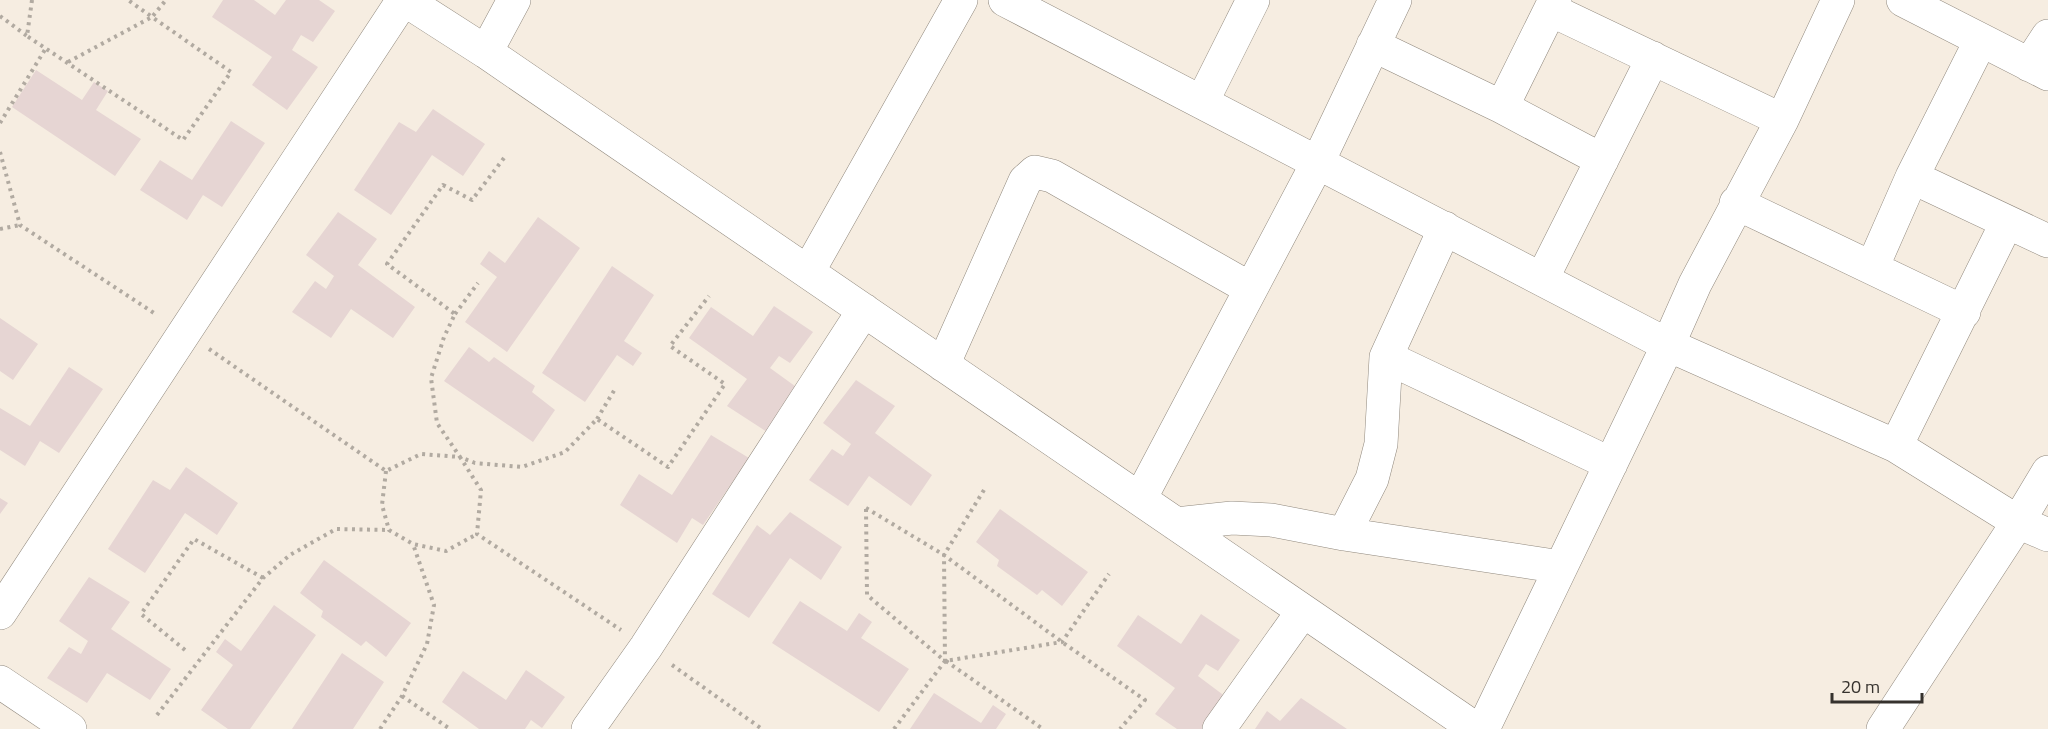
<svg xmlns="http://www.w3.org/2000/svg" width="2048" height="729" font-family="'Titillium Web',sans-serif">
  <style>
    .building { fill: #e6d5d3 }
    .lines { fill: none; stroke-linecap: round; stroke-linejoin: round }
    .minor-casing { stroke: #90887d; stroke-width: 34 }
    .path { stroke: #b1aaa1; stroke-width: 4; stroke-dasharray: 3 4.5; stroke-linecap: butt }
    .minor { stroke: #fff; stroke-width: 33 }
  </style>
  <rect width="100%" height="100%" fill="#f6ede1"/>
  <path class="building" d="M223 0H254L275 15 286 0H319L335 11 313 42 301 35 292 50 318 67 287 110 252 85 272 57 212 17Z
    M36 70 82 100 94 82 108 91 96 110 141 139 115 176 12 107Z
    M433 109 485 144 463 176 432 155 391 215 354 190 399 122 416 132Z
    M231 121 265 143 222 207 203 195 187 220 140 190 160 160 192 180Z
    M338 212 377 239 358 265 415 307 393 338 351 309 331 338 292 312 315 281 326 289 334 276 306 255Z
    M538 217 580 248 507 352 465 322 497 277 480 264 489 251 505 263Z
    M612 266 654 295 624 341 642 353 633 366 617 355 585 402 542 373Z
    M774 306 813 332 790 363 779 356 770 368 799 389 767 432 727 406 747 379 689 338 711 307 753 336Z
    M0 318 38 344 13 380 0 371Z
    M469 347 489 362 494 357 535 386 532 392 555 410 533 442 444 381Z
    M69 367 103 389 59 453 40 441 25 466 0 450V408L30 426Z
    M856 380 895 406 875 433 932 475 911 506 869 476 848 506 809 480 832 449 843 456 851 444 823 423Z
    M711 435 749 458 703 525 692 518 677 543 620 505 639 474 672 495Z
    M186 467 238 503 217 535 185 513 145 573 108 549 153 480 170 490Z
    M0 498 8 503 0 514Z
    M1000 509 1088 572 1062 606 1042 590 1037 595 997 566 999 560 976 542Z
    M790 512 842 547 821 580 790 558 749 618 712 594 757 525 770 535Z
    M324 560 411 623 386 657 366 641 361 646 321 617 323 611 300 593Z
    M89 577 130 602 111 629 171 669 150 700 107 673 87 703 47 678 69 647 81 654 88 641 59 621Z
    M800 601 847 631 859 613 872 622 861 638 909 669 879 712 772 643Z
    M274 605 316 635 250 729H228L201 710 233 665 216 652 225 639 241 651Z
    M1201 614 1240 640 1218 671 1206 664 1198 676 1226 697 1203 729H1177L1155 714 1175 688 1117 646 1138 615 1181 644Z
    M342 653 384 682 353 729H292Z
    M526 670 565 697 542 728 531 720 525 729H479L442 702 463 671 506 700Z
    M934 693 981 723 993 705 1006 714 996 729H910Z
    M1301 698 1347 729H1255L1267 711 1280 721Z"/>
  <g class="lines">
    <defs>
      <path id="minor" d="M405 0 486 52 1476 729
        M1005 0 1668 345 1896 446 2018 522 2048 535
        M1903 0 2048 74
        M1551 10 1782 120
        M1373 45 1502 107 1602 160
        M486 52 514 0
        M2029 65 2048 36
        M1202 102 1253 0
        M1502 107 1555 0
        M1912 177 2048 241
        M1736 203 1964 312
        M1872 268 1912 177 1981 40
        M808 272 961 0
        M1542 279 1653 58
        M1386 357 1611 464
        M943 365 1025 181 1035 172 1052 176 1251 289
        M1896 446 2007 222
        M1140 499 1318 162 1395 0
        M1176 524 1232 518 1271 520 1344 534 1561 567
        M1344 534 1372 479 1381 444 1386 357 1445 228
        M0 613 403 0
        M0 682 70 729
        M588 729 646 647 864 310
        M1219 729 1303 611
        M1483 729 1668 345 1695 284 1782 120 1838 0
        M1883 729 2018 522 2048 472"/>
    </defs>
    <use href="#minor" class="minor-casing"/>
    <path class="path" d="M32 0 27 36 183 140 231 72 152 17 166 0
      M0 16 27 36
      M68 62 152 17 128 0
      M0 123 46 48
      M0 152 20 225 157 315
      M504 158 472 200 443 185 387 264 455 314 444 337 431 378 437 423 460 457 475 463 522 467 565 452 597 419 668 467 725 384 670 346 709 296
      M0 229 20 225
      M455 314 478 283
      M209 349 386 471 421 454 460 457 481 490 477 534 621 630
      M597 419 615 389
      M386 471 382 505 389 530 413 544 446 551 477 534
      M866 508 944 555 1062 642 1145 700 1120 729
      M866 509 867 595 945 661 944 555 984 490
      M185 650 141 614 194 539 263 578
      M946 661 1043 729
      M672 665 762 729
      M402 696 450 729
      M157 715 263 578 290 555 336 529 389 530
      M380 729 402 696 427 644 434 605 413 544
      M894 729 945 661 1062 642 1109 574"/>
    <use href="#minor" class="minor"/>
  </g>
  <path d="M1832 693v9h90v-9" fill="none" stroke="#36322e" stroke-width="3"/>
  <text x="1841" y="693" font-size="18" fill="#36322e" stroke="#f6ede1" stroke-width="4.5" paint-order="stroke">20 m</text>
</svg>
